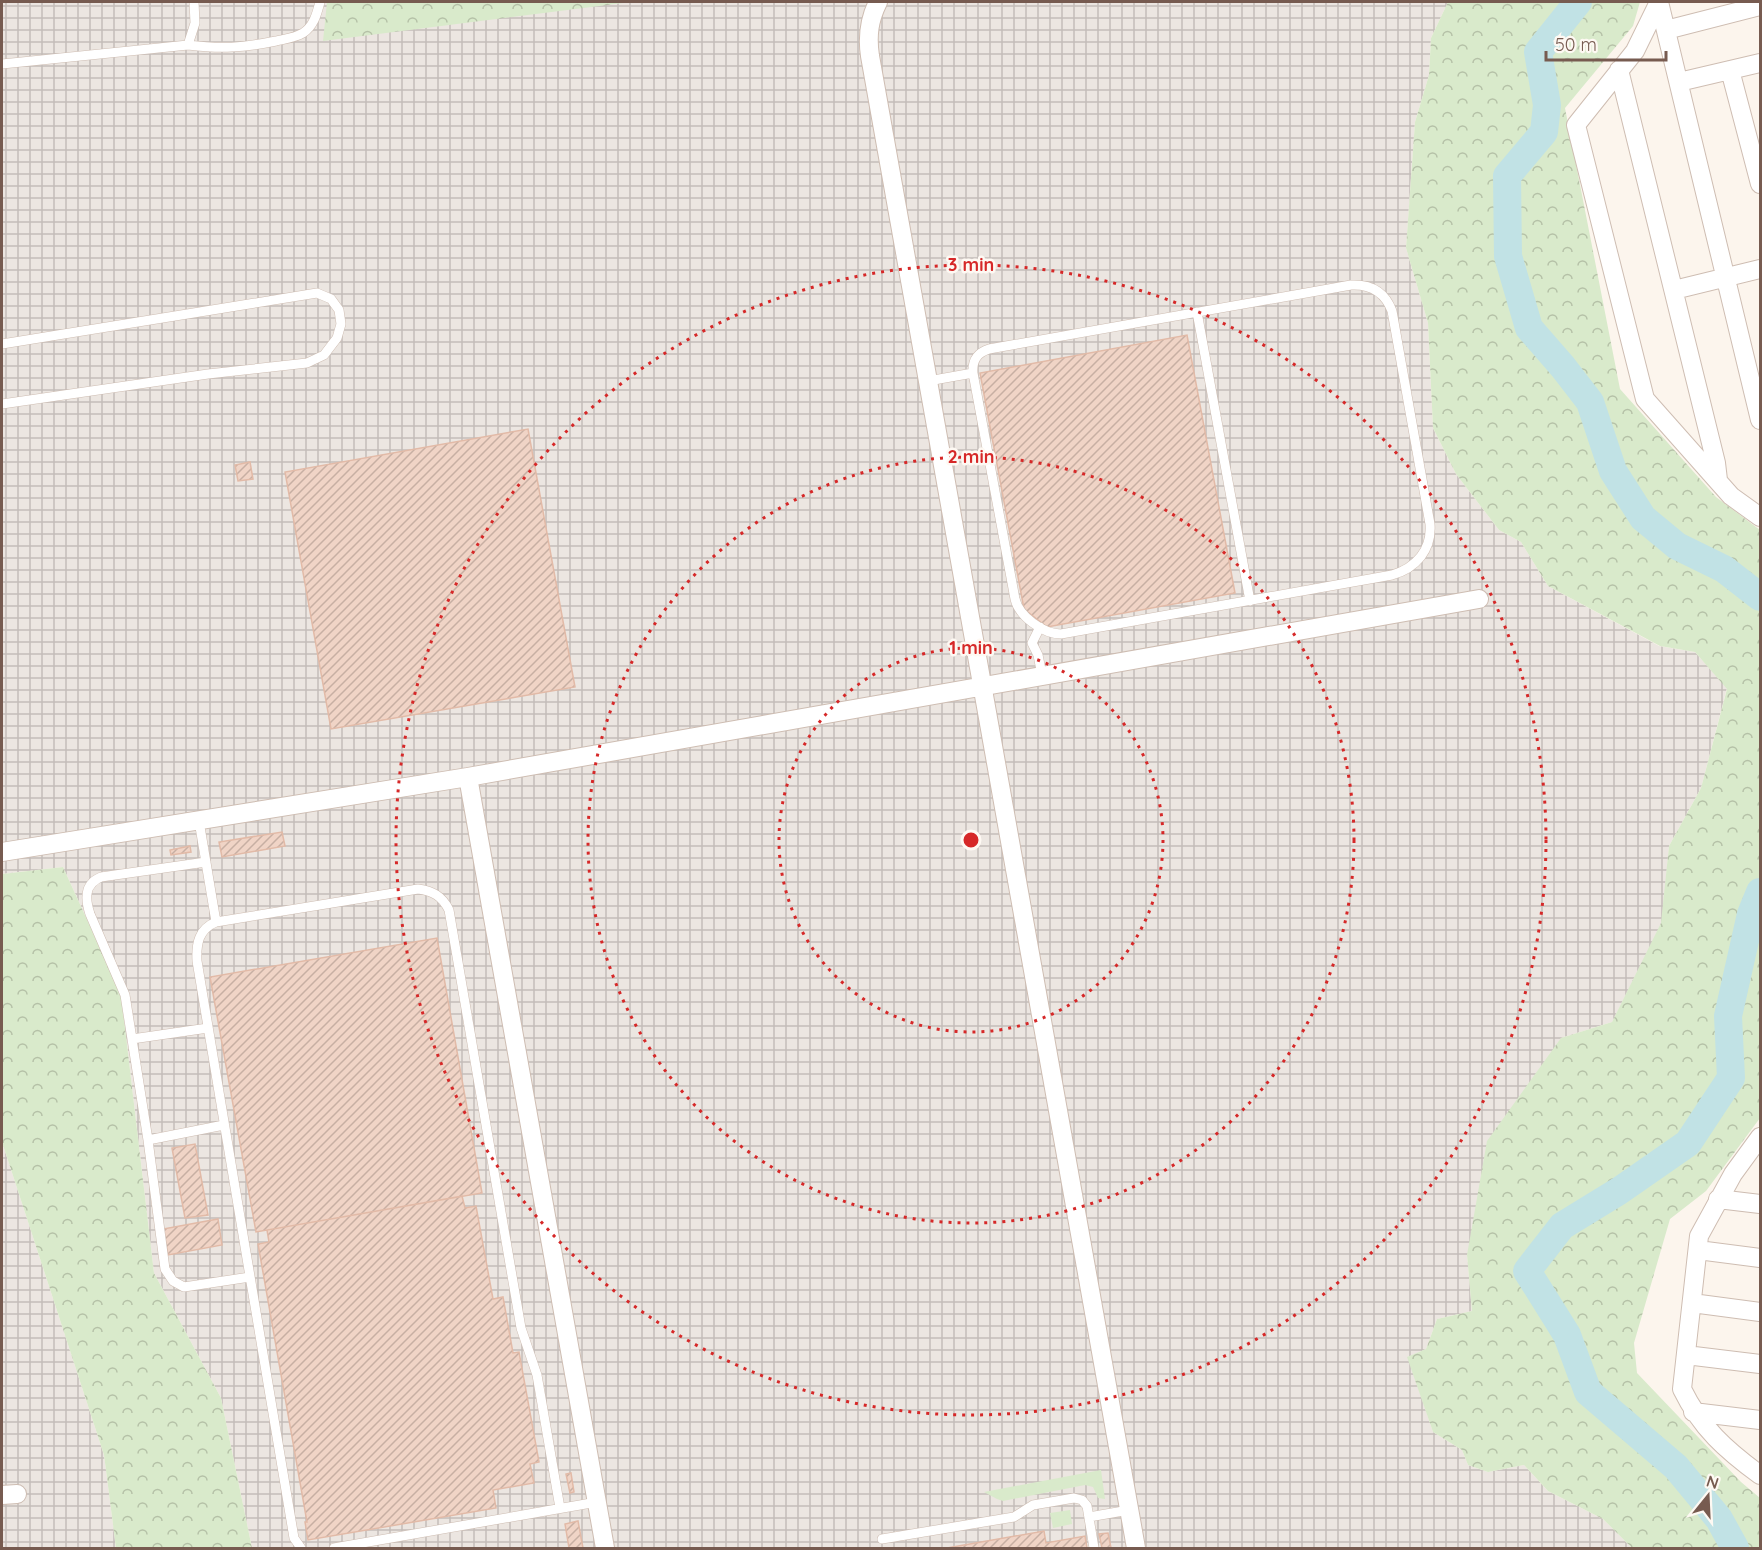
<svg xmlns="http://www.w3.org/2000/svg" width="1762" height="1550" font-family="Quicksand,sans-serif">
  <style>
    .industrial { fill: url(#industrial-grid) }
    .grass { fill: #d9eacb }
    .forest { fill: url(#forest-crowns) }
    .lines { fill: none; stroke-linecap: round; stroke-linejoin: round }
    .river { stroke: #c1e2e5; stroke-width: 28 }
    .building { fill: url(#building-hatch); stroke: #e2baa7; stroke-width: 1.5 }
    .service-casing { stroke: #cebdb2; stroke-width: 10 }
    .minor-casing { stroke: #cebdb2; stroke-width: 20 }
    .service { stroke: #fff; stroke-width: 9 }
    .minor { stroke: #fff; stroke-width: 18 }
    .ring { fill: none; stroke: #d62828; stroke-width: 3; stroke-dasharray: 3 6 }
    .centre { fill: #d62828; stroke: #fef9f3; stroke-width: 3 }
    .ring-label { font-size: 18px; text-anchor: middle; font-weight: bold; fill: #d62828; stroke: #fef9f3; stroke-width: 5; stroke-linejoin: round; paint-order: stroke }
  </style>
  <defs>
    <pattern id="industrial-grid" width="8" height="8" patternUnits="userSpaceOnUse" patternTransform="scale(1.5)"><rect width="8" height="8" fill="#ece6e1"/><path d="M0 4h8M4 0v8" fill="none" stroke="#c4bdb9"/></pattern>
    <pattern id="forest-crowns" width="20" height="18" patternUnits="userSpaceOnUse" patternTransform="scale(1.5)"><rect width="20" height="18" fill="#d9eacb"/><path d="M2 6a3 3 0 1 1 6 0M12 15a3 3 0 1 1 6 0" fill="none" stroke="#b5c1a7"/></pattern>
    <pattern id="building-hatch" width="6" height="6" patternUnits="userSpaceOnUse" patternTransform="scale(1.5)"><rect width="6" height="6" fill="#f0d4c6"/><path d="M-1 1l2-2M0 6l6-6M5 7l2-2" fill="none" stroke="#c7afa3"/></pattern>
  </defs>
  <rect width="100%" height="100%" fill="#fcf5ed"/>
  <path class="industrial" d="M2 2H1448L1431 38 1429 75 1415 122 1406 248 1428 323 1433 428 1456 474 1499 530 1521 542 1548 586 1659 646 1695 652 1727 688 1701 788 1669 846 1662 923 1612 1022 1561 1038 1467 1255 1472 1311 1437 1319 1426 1349 1408 1357 1433 1432 1462 1450 1468 1465 1488 1472 1524 1465 1548 1491 1603 1519 1632 1548H252L221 1398 154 1273 121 994 63 867 2 874Z
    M2 1142 104 1455 116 1548H2Z"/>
  <path class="grass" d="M1101 1470 1105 1499 1098 1498 1093 1487 1085 1485 1003 1501 997 1499 984 1492Z
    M1070 1510 1072 1524 1053 1528 1050 1513Z"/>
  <path class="forest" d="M327 2H631L323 41Z
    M1448 2H1640L1633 26 1565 108 1620 389 1716 497 1760 530V1118L1706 1191 1670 1219 1634 1343 1637 1373 1741 1482 1760 1498V1548H1632L1603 1519 1548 1491 1524 1465 1488 1472 1468 1465 1462 1450 1433 1432 1407 1357 1426 1349 1437 1319 1472 1311 1467 1255 1487 1141 1561 1038 1612 1022 1661 923 1669 846 1701 788 1727 689 1695 652 1660 646 1548 586 1521 542 1499 530 1456 474 1433 428 1428 323 1406 248 1415 122 1429 75 1431 38Z
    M63 867 121 994 154 1273 221 1398 252 1548H116L104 1455 2 1142V874Z"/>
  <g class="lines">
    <path class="river" d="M1578 2 1538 52 1547 105 1544 132 1507 176 1508 256 1529 328 1563 367 1590 402 1613 471 1643 518 1677 546 1724 569 1760 597
      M1735 1548 1719 1519 1676 1467 1588 1392 1567 1335 1527 1271 1562 1226 1619 1191 1688 1143 1731 1078 1728 1016 1751 914 1760 892"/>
  </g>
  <path class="building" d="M1187 335 1235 593 1047 627 1024 609 980 373Z
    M528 429 575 687 331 729 285 472Z
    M250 462 253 479 238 481 235 465Z
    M282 832 285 846 222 857 219 842Z
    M190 846 191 852 171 855 170 850Z
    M437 938 482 1193 256 1232 210 977Z
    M195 1144 208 1215 185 1218 172 1148Z
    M462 1196 465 1208 476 1206 493 1299 503 1297 513 1353 519 1352 539 1462 530 1464 534 1483 493 1490 496 1508 308 1540 305 1522H307L258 1244 269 1242 267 1230Z
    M218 1219 222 1245 168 1255 163 1229Z
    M571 1473 574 1492 570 1493 566 1474Z
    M578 1521 583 1548H569L565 1524Z
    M1044 1531 1046 1543 1085 1536 1087 1548H947Z
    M1108 1533 1111 1548H1102L1099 1534Z"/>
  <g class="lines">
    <defs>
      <path id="service" d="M188 45C221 49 242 48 276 41 284 39 295 38 303 33 314 26 317 13 320 2
        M2 64 188 45 195 23 194 2
        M1351 285C1371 284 1385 292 1392 311L1430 524C1432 550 1416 568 1392 575L1061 634C1043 634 1019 616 1015 599L973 373C972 360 977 353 989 349Z
        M1197 312 1250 601
        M2 344 317 293 331 299 339 310 341 324 337 338 324 355 307 363 208 374 2 404
        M928 381 973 373
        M1040 627 1032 643 1038 655 1042 675
        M199 821 216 922
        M206 862 101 877C84 884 85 899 90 914L125 995 148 1140 165 1269 173 1281 184 1287 250 1277
        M132 1039 208 1028
        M148 1140 224 1125
        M1089 1517 1129 1510
        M882 1539 1014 1517 1033 1505 1074 1498 1082 1500 1087 1506 1094 1548
        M301 1548 294 1538 197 961C196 943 199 929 216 922L418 889C433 891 442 896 449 910L521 1328 537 1375 560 1508
        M334 1548 597 1502"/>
      <path id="minor" d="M878 2C869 20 867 36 870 56L1136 1548
        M1659 2 1635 51 1576 125 1645 399 1731 496 1760 517
        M1659 2 1760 420
        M1666 30 1760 6
        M1619 70 1716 463 1718 480
        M1730 70 1760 184
        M1679 82 1760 63
        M1674 290 1760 269
        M468 777 605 1548
        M2 852 468 777 1479 599
        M1760 1137 1733 1174 1699 1236 1682 1389C1701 1428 1726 1450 1760 1475
        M1718 1199 1760 1204
        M1698 1250 1760 1258
        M1692 1303 1760 1312
        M1686 1355 1760 1364
        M1693 1412 1760 1420
        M2 1495 17 1494"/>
    </defs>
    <use href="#service" class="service-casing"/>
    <use href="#minor" class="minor-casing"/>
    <use href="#service" class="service"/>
    <use href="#minor" class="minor"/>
  </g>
  <g class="ring">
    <circle cx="971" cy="840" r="192"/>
    <circle cx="971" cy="840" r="383"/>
    <circle cx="971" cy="840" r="575"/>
  </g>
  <circle cx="971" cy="840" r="9" class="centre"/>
  <g class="ring-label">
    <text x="971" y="271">3 min</text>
    <text x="971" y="463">2 min</text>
    <text x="971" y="654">1 min</text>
  </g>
  <rect width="1762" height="1550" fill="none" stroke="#775b50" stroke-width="6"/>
  <g transform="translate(1708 1496) rotate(18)" stroke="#fef9f3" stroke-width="4.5" paint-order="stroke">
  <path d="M0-4.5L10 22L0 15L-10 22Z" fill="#775b50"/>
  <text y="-9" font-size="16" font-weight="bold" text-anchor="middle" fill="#775b50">N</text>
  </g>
  <path d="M1546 51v9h120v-9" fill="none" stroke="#775b50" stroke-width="3"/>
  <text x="1555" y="51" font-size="18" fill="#775b50" stroke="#fef9f3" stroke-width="4.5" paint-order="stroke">50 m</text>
</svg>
